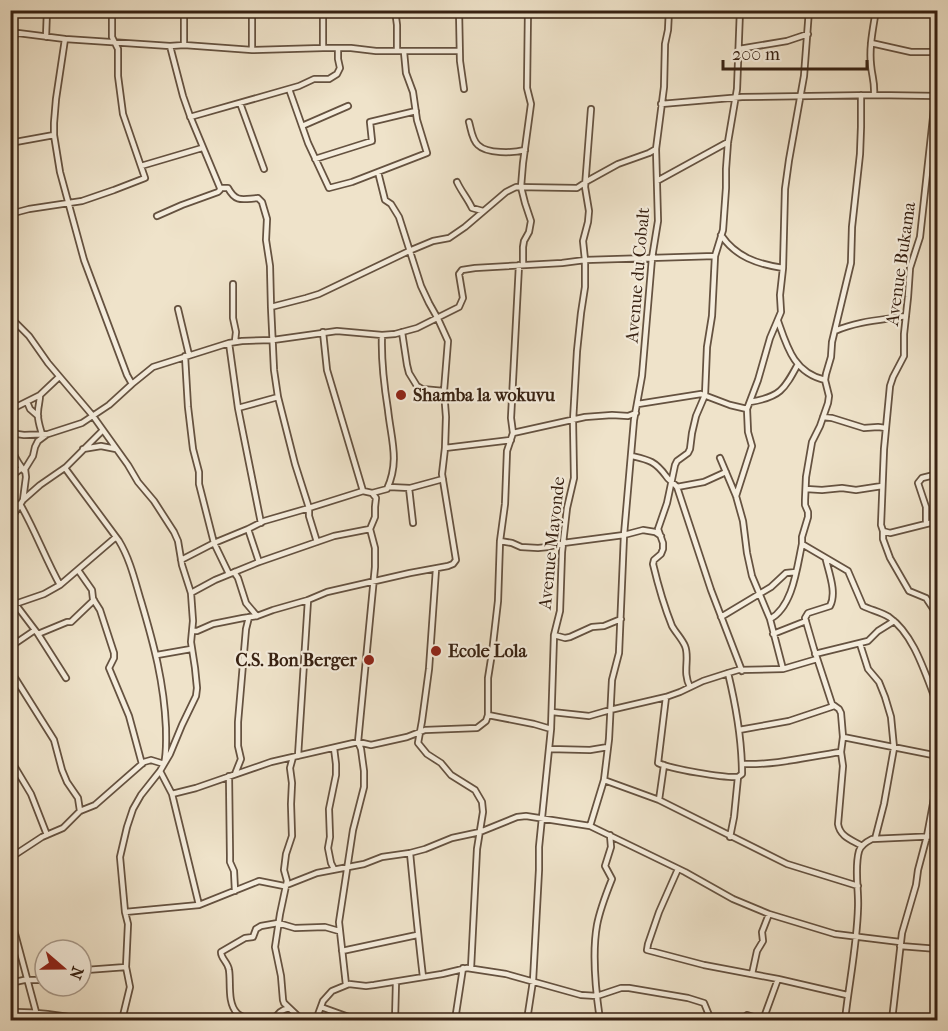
<svg xmlns="http://www.w3.org/2000/svg" width="948" height="1031" font-family="'IM FELL French Canon',serif">
  <style>
    .lines { fill: none; stroke-linecap: round; stroke-linejoin: round }
    .minor-casing { stroke: #655240; stroke-width: 8 }
    .minor { stroke: #f5eddd; stroke-width: 4.5 }
    .poi-dot { fill: #8f2418; stroke: #f5eddd; stroke-width: 2 }
    .labels { text-anchor: middle; dominant-baseline: central; stroke-width: 4.5; stroke-linejoin: round; paint-order: stroke }
    .street-label { font-size: 18px; fill: #372112; stroke: #f5eddd }
    .poi-label { font-size: 18px; font-weight: bold; fill: #372112; stroke: #f5eddd; text-anchor: start }
  </style>
  <rect width="100%" height="100%" fill="#efe3ca"/>
  <filter id="stains"><feTurbulence type="fractalNoise" baseFrequency=".00333" numOctaves="4"/><feColorMatrix values="0 0 0 0 .2 0 0 0 0 .09 0 0 0 0 .02 0 0 0 .5 -.17"/></filter>
  <radialGradient id="worn" r=".72"><stop offset=".6" stop-color="#630" stop-opacity="0"/><stop offset="1" stop-color="#630" stop-opacity=".3"/></radialGradient>
  <g class="lines">
    <defs>
      <path id="minor" d="M323 10V48
        M395 10 397 25V51
        M459 10 460 61 464 89
        M10 32 65 39 170 46 184 45 252 50 323 48H351L376 51H459
        M46 37 47 10
        M65 39 56 99 54 123V135L60 172 84 260 127 375 132 384
        M871 43 911 52H938
        M184 45V10
        M170 46 183 96 190 116 220 188
        M739 49 787 41 808 34
        M252 50V10
        M10 68 15 32
        M938 72 920 237 910 268 908 297 904 334V356L893 377 890 386 884 449 881 525 883 531V539L890 558 909 591 926 598 938 616
        M289 89 308 143 329 188 352 182 427 153 417 120 413 92 406 73 404 52
        M861 95V127L860 154 852 227 851 263 832 342 831 357 826 374 825 380 829 396 828 403 820 426 812 442 806 477 805 500V505L808 512V517L802 537V544L848 571 863 606C871 610 881 612 889 617 915 635 926 677 938 706
        M874 95C875 82 872 77 871 65 869 47 873 29 876 10
        M240 103 264 169
        M661 104 742 97 874 95 938 96
        M190 117 299 86 314 79H329L337 74 340 68 338 59V48
        M469 122C471 129 472 140 478 145 487 154 513 153 525 150
        M302 126 348 106
        M10 143 54 135
        M315 159 372 141 370 122 416 111
        M141 166 202 148
        M657 181 728 142
        M457 182C461 191 468 199 472 208L483 211
        M220 188H228C236 203 243 199 258 198L262 202 267 219 266 240 270 266 271 307
        M10 214 29 209 82 201 114 190 145 178 123 114 118 76V49L112 37V10
        M157 216 182 205 218 192 220 190V188
        M721 235C736 257 757 264 783 268
        M523 265V247L524 241 529 232 531 221 525 203 521 187 523 163 531 104 527 88 528 10
        M233 284V318L236 332 235 341
        M178 309 189 355
        M10 316 13 320 29 336 48 363 93 416 128 465 138 482 154 501 174 532 178 541 182 565 191 593 193 621 191 642 195 668 197 688 196 696 182 725 170 754 160 771 141 795 133 809 127 827 120 857 125 912 128 924 126 967 130 987 122 1020
        M778 321C787 347 794 373 825 380
        M835 331C858 321 882 320 906 316
        M323 332 327 370 363 491
        M402 332 407 365 409 373 417 386 422 389 444 391
        M229 343 238 408 278 397
        M185 356 188 407 193 449 199 472V484L214 543 229 574
        M27 402 30 409 38 416
        M750 402C780 397 784 390 798 364
        M638 404 701 394 730 405 747 409
        M238 408 261 523
        M10 413 16 407 40 395
        M823 417 832 418 864 428 878 427 886 428
        M10 433 24 435 48 434 82 423 109 405 132 384 153 367 229 343 242 341 273 340 337 331 382 335 395 334 417 328 459 307 463 298 459 274 462 270 475 268 562 263 585 260 715 256
        M513 433 585 417 612 415 628 416 636 413
        M42 434C40 427 37 419 38 412 38 406 40 402 40 395L59 377
        M10 436C12 453 15 459 25 472
        M445 448 511 440
        M83 449 101 446 116 449
        M632 456C649 460 655 461 666 476 669 481 673 482 677 487L711 590 742 671
        M720 458 736 496 743 521 747 553 752 576 770 619 783 669
        M10 477 22 468
        M389 487 410 488 443 479
        M677 487 704 482 726 472
        M409 488 413 523
        M806 489 822 490 842 488 856 490 882 486
        M372 493 387 489C400 461 391 439 388 410 384 385 381 360 382 335
        M736 496 752 446 748 432 747 409 758 380 770 338 781 312 780 295 783 268 785 189 789 160 804 76 809 10
        M23 500 26 477 25 469 33 456 35 447 38 441 46 435
        M20 504C35 530 45 558 60 585
        M10 520 23 500 40 485 66 467 103 430
        M926 524V507L918 483 922 478 938 474
        M883 531 890 533 938 521
        M500 541 512 543 521 547 538 548 548 547 563 543 624 535 643 530 655 532 661 536
        M181 560 214 543 248 529
        M826 560C829 573 837 593 830 606L808 613 805 618 814 649 832 704 839 709 841 713 843 737 841 752 843 766 838 824C840 837 852 840 862 846
        M259 562 248 529 264 521 309 508V516L317 542
        M436 569 429 669 422 721 418 743 427 754 441 763 451 775 475 790 482 802 483 812 477 849 471 968
        M78 570 92 590 93 599 100 610 114 653V658L109 668 129 716 142 764
        M234 572 238 578 246 603 257 616
        M191 593 215 580 259 562 334 536 370 529
        M10 597 38 634 66 678
        M15 604 44 594 60 585 116 537
        M721 617 771 587 786 573 796 572
        M770 619C793 607 797 567 802 544
        M192 631H197L213 624 243 618 257 616 273 610 308 600 327 592 410 573 448 566 453 564 456 560 442 474 445 448 446 417 444 391 448 341 438 319 429 303 421 286 399 217 391 204 385 200 378 172
        M38 634 67 622H71L94 600
        M773 634 806 621
        M554 635 565 638 570 637 592 627 604 626 621 619
        M860 644 868 669 879 682 885 697 891 717 894 748 884 804 875 839
        M10 647 35 630
        M815 654 868 641 878 631 894 621
        M157 655 191 649
        M10 670 54 740 62 770 67 782 78 798 80 811
        M728 673C736 706 742 740 742 774L738 777 734 817 730 837
        M690 687C682 672 690 658 685 646 682 639 676 633 672 626 664 606 658 585 653 564L654 560 661 554 663 549V543L658 529 667 503 675 465 677 461 688 453 690 449 692 433 696 416 705 395 707 347 712 316 715 256 723 230 726 188V169L728 142 737 89 740 10
        M666 697 658 763C671 769 724 778 738 777
        M552 712 589 716 610 710 666 697 680 692 703 681 728 673 738 670 783 669 817 659
        M488 715 534 724 551 729
        M739 730 789 721 834 706
        M843 737 938 756
        M334 748 336 764V775L329 809 330 837 328 848 331 863 334 869
        M549 749 590 750 608 747
        M298 756 308 600
        M293 757 290 768 292 783 291 804 292 836 286 854 284 870 287 881 280 914 275 947 281 976 283 1000 284 1003 302 1020
        M10 759 31 794 47 835
        M742 764C778 765 806 757 841 752
        M160 771 172 794 199 905
        M235 774 241 759 238 746V722L246 629 249 617
        M229 776 230 855V862L234 871 235 891
        M604 780 659 800 787 864 858 886
        M172 794 196 788 271 762 358 742 371 745 407 737 425 730 477 728 486 721 488 715V678L492 653 498 601 500 541 505 504 507 451 513 433 511 418 519 265
        M659 800 664 765
        M590 826 604 780 609 739 612 680 619 653 624 535 634 420 642 376 652 258 658 221 656 149 664 87 665 44 668 30 669 10
        M410 853C414 894 418 935 423 977
        M10 858 42 837 63 828 80 811 95 805 144 762 151 760 164 764C167 752 166 741 166 728 164 682 154 645 141 601 135 581 130 559 119 541L65 468
        M678 869 659 912 648 944 647 950 704 965 778 979 847 995
        M125 912 199 905 259 881 284 886 317 873 364 864 382 857 410 853 425 849 452 838 480 832 517 817 526 816 590 826 685 872 733 899 769 914 835 934 900 942
        M10 915 36 1012
        M900 946 938 949
        M342 951 417 935
        M81 973 86 970 126 967
        M752 974 757 951 763 941 762 932 769 914
        M10 983 24 980H45
        M346 985 339 922 353 830 364 787V771L361 749 358 742 375 567V548L370 529 375 517V507L376 498 372 493 363 491 309 508 295 464 278 397 274 370 271 307 306 298 319 294 409 251 433 241 449 238 465 227 506 192 516 187 577 188 589 180 618 164 649 153 656 149
        M321 1007 357 1020
        M10 1012C36 1011 60 1015 85 1020
        M456 1016 479 1020
        M250 1020C246 1018 240 1016 237 1013 227 1003 231 982 229 970 228 962 221 959 221 952L245 938 253 937 256 929 261 926 278 923 295 928 325 927 339 931
        M274 1020C278 1013 281 1010 289 1008
        M316 1020 323 1001 332 991 349 984 366 986 374 985 442 974 467 968 506 974 581 995 597 996 621 988H629L688 998 704 1003 711 1020H713
        M395 1020 396 982
        M455 1020 463 968
        M527 1020 533 981 539 870V847L551 729 554 635 560 611 562 552 567 508 574 478 573 421 577 351 581 313 585 287V260L583 241 588 222 589 211 585 187 591 109
        M600 1020C596 993 592 953 597 925 600 909 606 894 612 879L605 866 611 847 610 835
        M743 1020 747 1015 763 1020
        M763 1020 778 979
        M845 1020C849 983 857 945 858 908 859 890 854 869 859 851 861 845 866 842 872 839L938 836
        M892 1020 902 933 916 885 918 870 927 836 938 777
        M935 1020 938 1013"/>
    </defs>
    <use href="#minor" class="minor-casing"/>
    <use href="#minor" class="minor"/>
  </g>
  <g class="poi-dot">
    <circle cx="401" cy="395" r="6"/>
    <circle cx="436" cy="651" r="6"/>
    <circle cx="369" cy="660" r="6"/>
  </g>
  <g class="labels">
    <g class="street-label">
      <text transform="translate(901 264) rotate(-82)">Avenue Bukama</text>
      <text transform="translate(638 275) rotate(-85)">Avenue du Cobalt</text>
      <text transform="translate(552 543) rotate(-84)">Avenue Mayonde</text>
    </g>
    <g class="poi-label">
      <text x="413" y="395">Shamba la wokuvu</text>
      <text x="448" y="651">Ecole Lola</text>
      <text x="357" y="660" text-anchor="end">C.S. Bon Berger</text>
    </g>
  </g>
  <rect width="948" height="1031" fill="none" stroke="#efe3ca" stroke-width="36"/>
  <rect x="12" y="12" width="924" height="1007" fill="none" stroke="#372112" stroke-width="3"/>
  <rect x="18" y="18" width="912" height="995" fill="none" stroke="#372112" stroke-width="1.5"/>
  <g transform="translate(63 968) rotate(110)"><circle r="28" fill="#f5eddd" stroke="#a99b8c" stroke-width="1.5"/>
  <path d="M0-4.5L10 22L0 15L-10 22Z" fill="#8f2418"/>
  <text y="-9" font-size="16" font-weight="bold" text-anchor="middle" fill="#372112">N</text>
  </g>
  <path d="M723 60v9h144v-9" fill="none" stroke="#372112" stroke-width="3"/>
  <text x="732" y="60" font-size="18" fill="#372112" stroke="#f5eddd" stroke-width="4.5" paint-order="stroke">200 m</text>
  <rect width="100%" height="100%" filter="url(#stains)"/>
  <rect width="100%" height="100%" fill="url(#worn)"/>
</svg>
